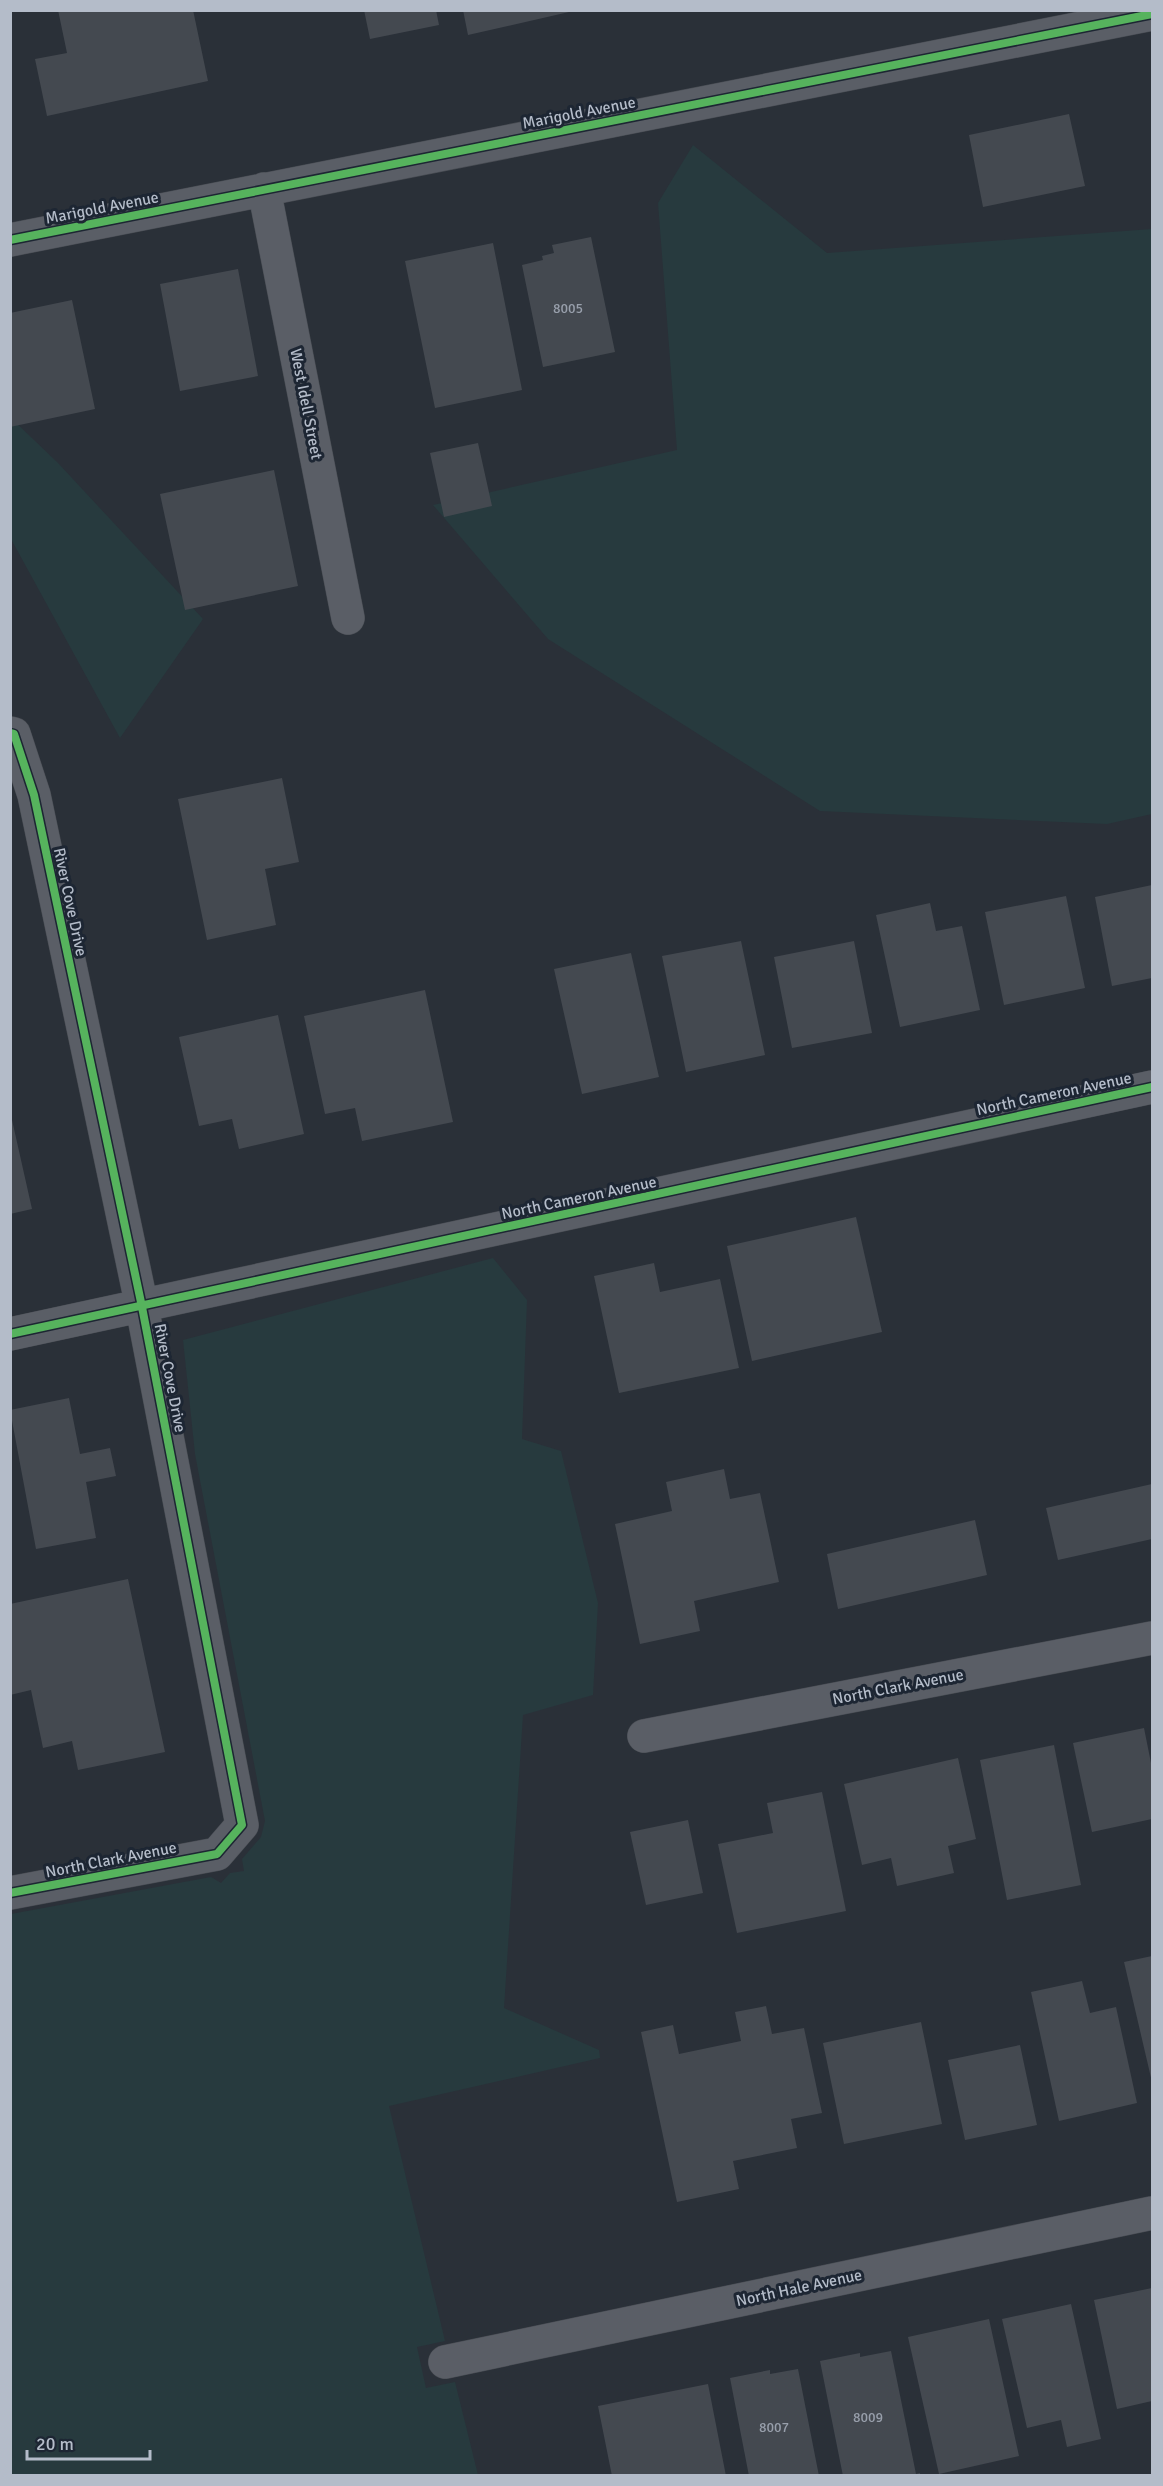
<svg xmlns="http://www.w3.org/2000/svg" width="1163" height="2486" font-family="Signika,sans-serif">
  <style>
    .green { fill: #273a3e }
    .building { fill: #444950 }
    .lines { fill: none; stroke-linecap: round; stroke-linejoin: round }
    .minor-casing { stroke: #484c53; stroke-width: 34 }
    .minor { stroke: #5a5e66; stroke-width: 33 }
    .cycleway-casing { stroke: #1d2633; stroke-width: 11 }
    .cycleway { stroke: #56b35d; stroke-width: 8 }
    .labels { text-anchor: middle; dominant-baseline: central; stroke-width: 6; stroke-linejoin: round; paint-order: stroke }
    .number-label { font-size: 14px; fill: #989fab }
    .street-label { font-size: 16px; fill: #b4bcc9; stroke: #1d2633 }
  </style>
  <rect width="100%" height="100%" fill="#2a3038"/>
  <path class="green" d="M693 145 827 253 1152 229V814L1107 824 820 811 548 639 433 505 677 450 658 203Z
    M10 417 58 463 203 619 120 738 11 539Z
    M493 1258 527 1300 522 1439 561 1451 598 1603 593 1695 523 1715 504 2008 599 2050 600 2058 389 2106 445 2341 417 2347 426 2388 455 2382 478 2475H11V1914L211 1877 221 1883 230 1873 244 1871 242 1859 261 1837 265 1821 195 1454 183 1340Z"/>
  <path class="building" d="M58 10H193L208 81 47 116 35 59 67 53Z
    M364 10H436L439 25 370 39Z
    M463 10H568L569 12 468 35Z
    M1069 114 1085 186 983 207 969 135Z
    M591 237 615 352 543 367 522 265 543 260 542 256 554 253 552 245Z
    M493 243 522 390 435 408 405 261Z
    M238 269 258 376 180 391 160 284Z
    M72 300 95 409 10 427V313Z
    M478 443 492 506 444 517 430 453Z
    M274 470 298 586 185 610 160 494Z
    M282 778 299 862 265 869 276 925 207 940 178 799Z
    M1152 885V978L1112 986 1095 897Z
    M1066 896 1085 988 1004 1005 985 912Z
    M930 903 936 931 962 926 980 1010 900 1027 876 915Z
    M741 941 765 1055 686 1072 662 956Z
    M854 941 872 1033 792 1048 774 957Z
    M631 953 659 1077 582 1094 554 969Z
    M425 990 453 1122 362 1141 355 1108 325 1114 304 1016Z
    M278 1015 304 1134 239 1149 232 1119 199 1126 179 1037Z
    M10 1111 32 1209 10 1214Z
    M856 1217 882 1332 752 1361 727 1246Z
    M654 1263 660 1292 720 1279 739 1368 619 1393 594 1276Z
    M69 1398 80 1454 110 1448 116 1476 86 1482 96 1538 36 1549 10 1410Z
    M724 1469 730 1499 760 1493 779 1582 694 1601 700 1631 640 1644 615 1524 672 1511 666 1482Z
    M1152 1484V1539L1058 1560 1046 1508Z
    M975 1520 987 1575 838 1609 827 1554Z
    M128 1579 165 1752 78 1770 72 1741 43 1748 31 1690 10 1695V1604Z
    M1144 1728 1152 1768V1819L1092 1832 1073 1743Z
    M1054 1745 1081 1885 1007 1900 980 1760Z
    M958 1758 976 1839 948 1846 954 1873 897 1886 891 1858 862 1865 844 1784Z
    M822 1792 846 1911 737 1933 718 1844 773 1833 767 1803Z
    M688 1820 703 1893 646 1905 630 1832Z
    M1152 1956V2082L1124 1962Z
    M1082 1981 1090 2013 1116 2007 1137 2103 1059 2121 1031 1992Z
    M766 2006 772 2034 804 2028 822 2113 791 2119 797 2148 733 2161 739 2189 677 2202 641 2032 673 2025 679 2054 741 2041 735 2012Z
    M921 2022 942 2124 844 2144 823 2043Z
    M1020 2045 1037 2125 965 2140 948 2060Z
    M1152 2288V2401L1117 2409 1094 2300Z
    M1071 2304 1101 2439 1067 2447 1061 2420 1027 2428 1002 2319Z
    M989 2319 1019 2456 939 2474 908 2337Z
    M891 2351 916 2474 920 2473V2476H843L820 2361 860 2353V2357Z
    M798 2369 819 2476H749L730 2378 770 2370V2374Z
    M708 2384 726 2476H612L598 2406Z"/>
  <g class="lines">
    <defs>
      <path id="minor" d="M264 189 348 618
        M10 240 1152 14
        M10 733 14 734 34 795 142 1307 242 1825 217 1854 10 1893
        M10 1334 1152 1087
        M644 1736 1152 1638
        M445 2362 1152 2213"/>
    </defs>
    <use href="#minor" class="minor-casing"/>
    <use href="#minor" class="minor"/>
    <defs>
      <path id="cycleway" d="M10 240 1152 14
        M10 733 14 734 34 795 142 1307 242 1825 217 1854 10 1893
        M10 1334 1152 1087"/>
    </defs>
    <use href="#cycleway" class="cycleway-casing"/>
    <use href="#cycleway" class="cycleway"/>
  </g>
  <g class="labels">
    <g class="number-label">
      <text x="568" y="308">8005</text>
      <text x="868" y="2417">8009</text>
      <text x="774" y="2427">8007</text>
    </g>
    <g class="street-label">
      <text transform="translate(579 113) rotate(-11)">Marigold Avenue</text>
      <text transform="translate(102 208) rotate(-11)">Marigold Avenue</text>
      <text transform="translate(306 404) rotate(79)">West Idell Street</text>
      <text transform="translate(70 902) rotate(78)">River Cove Drive</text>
      <text transform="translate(1054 1094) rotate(-12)">North Cameron Avenue</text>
      <text transform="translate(579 1198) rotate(-12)">North Cameron Avenue</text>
      <text transform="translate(170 1378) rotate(79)">River Cove Drive</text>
      <text transform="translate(898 1687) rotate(-11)">North Clark Avenue</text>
      <text transform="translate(111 1860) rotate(-11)">North Clark Avenue</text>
      <text transform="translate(799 2288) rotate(-12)">North Hale Avenue</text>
    </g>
  </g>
  <rect width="1163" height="2486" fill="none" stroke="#b4bcc9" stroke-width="24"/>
  <path d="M27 2450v9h123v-9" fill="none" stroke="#b4bcc9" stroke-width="3"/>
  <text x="36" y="2450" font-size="18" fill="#b4bcc9" stroke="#1d2633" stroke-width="4.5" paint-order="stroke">20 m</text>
</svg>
